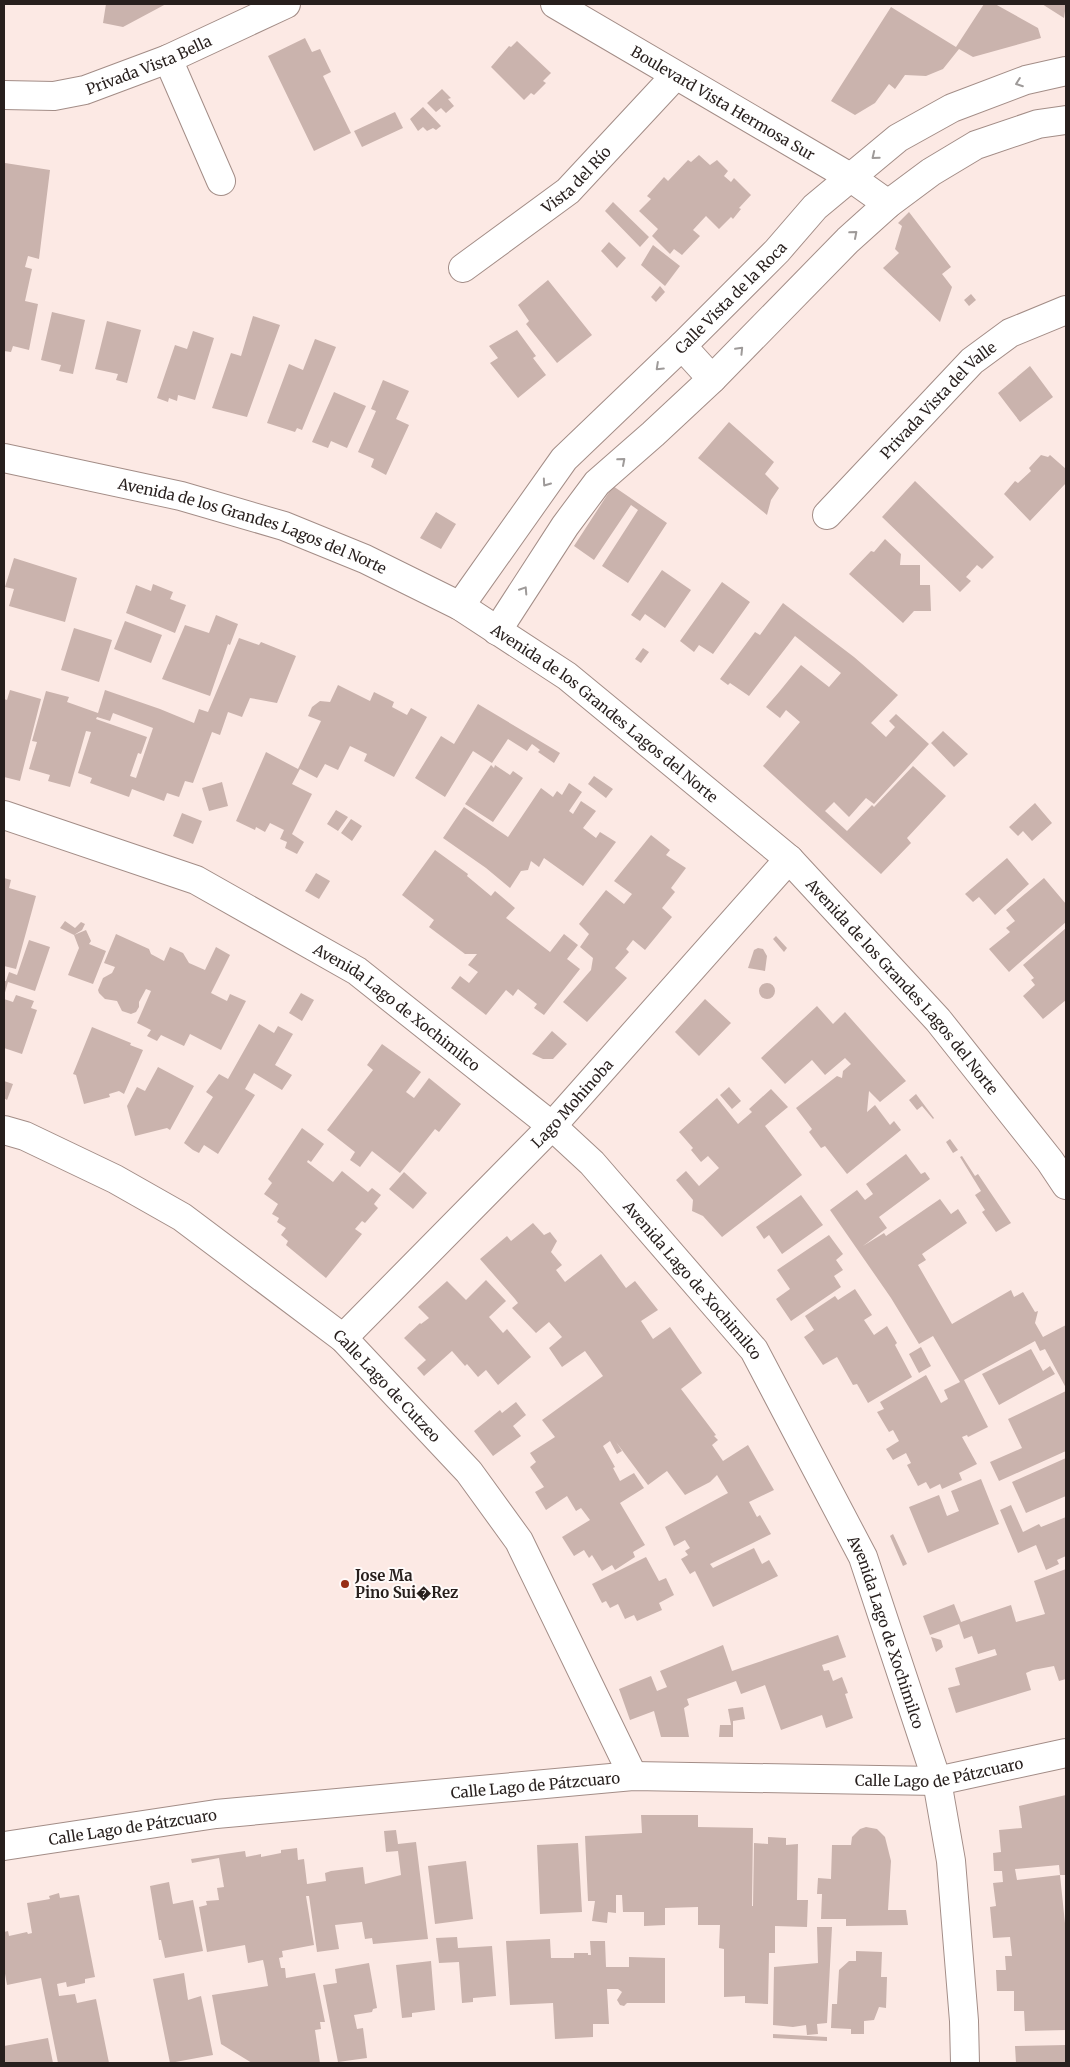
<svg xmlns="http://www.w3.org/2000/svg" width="1070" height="2067" font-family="Merriweather,serif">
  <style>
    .building { fill: #cab3ad; fill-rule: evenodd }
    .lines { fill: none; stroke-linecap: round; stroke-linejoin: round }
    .street-casing { stroke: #a38d87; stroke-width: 30 }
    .secondary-casing { stroke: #a38d87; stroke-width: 30 }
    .street { stroke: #fff; stroke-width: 28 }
    .secondary { stroke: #fff; stroke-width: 28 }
    .oneway { stroke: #9e9a99 }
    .poi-dot { fill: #972e16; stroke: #fffaf9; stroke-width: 2 }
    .labels { text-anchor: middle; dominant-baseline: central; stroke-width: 4; stroke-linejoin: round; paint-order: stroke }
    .street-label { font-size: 15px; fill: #271f1d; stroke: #fffaf9 }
    .poi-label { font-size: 15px; font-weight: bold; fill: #271f1d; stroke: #fffaf9; text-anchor: start }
  </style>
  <rect width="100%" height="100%" fill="#fce9e4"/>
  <path class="building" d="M106 4H166L123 27 103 23Z
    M984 4H995L1038 28 1041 38 973 57 959 49 943 69 926 76 905 75 895 89 889 84 875 103 855 115 831 101 891 7 956 47Z
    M1042 4H1066L1064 18Z
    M305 38 312 52 320 49 331 72 323 76 351 133 314 151 268 56Z
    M517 41 551 73 543 81 546 83 534 95 531 93 524 100 491 67 509 46 511 47Z
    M442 89 451 98 448 99 454 106 446 113 441 108 436 112 427 103Z
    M423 107 441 126 436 130 433 128 427 131 423 127 418 131 410 119Z
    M395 112 403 128 362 147 354 131Z
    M699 155 710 165 717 160 728 171 724 176 731 182 734 178 751 195 739 208 741 209 733 219 731 217 719 229 706 216 693 230 700 236 682 255 674 249 670 254 652 236 658 229 639 211 651 199 647 196 664 177 668 181 688 160 691 162Z
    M5 163 50 170 39 259 28 256 25 267 32 269 25 301 38 304 29 350 13 346 11 352 4 351Z
    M613 202 649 237 640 247 605 211Z
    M909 212 951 267 942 274 952 287 940 322 883 268 899 253 895 249 902 226 898 223Z
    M609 242 626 258 617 268 601 251Z
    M653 245 680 266 665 286 641 265Z
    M548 280 592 335 557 363 526 324 529 321 518 305Z
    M660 286 665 292 656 302 651 297Z
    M971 294 976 300 969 306 964 300Z
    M52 312 85 320 73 374 59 371 61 365 41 360Z
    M253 316 280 325 247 417 212 408 231 353 241 356Z
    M107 321 141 330 127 383 116 380 118 374 95 369Z
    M517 330 536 356 533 358 546 375 518 398 490 363 498 358 489 346Z
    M193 331 214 338 195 400 178 395 177 401 169 398 168 402 157 398 175 345 187 349Z
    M315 339 336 347 302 430 297 428 295 432 267 423 289 364 303 370Z
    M1030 366 1053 397 1020 422 998 393Z
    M383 380 409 391 396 419 409 425 386 475 371 467 374 459 358 452 376 411 371 409Z
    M334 392 366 406 347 448 331 441 328 448 312 442Z
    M729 422 774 462 765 474 779 488 771 500 767 515 698 458Z
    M1041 455 1048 457 1050 455 1066 469V483L1030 521 1004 494 1015 481 1018 483 1031 471 1029 468Z
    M915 481 994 557 982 569 977 565 966 577 971 581 960 592 882 517Z
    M613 486 667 523 628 583 602 566 638 510 631 505 594 560 574 546Z
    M436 512 456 524 441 549 420 538Z
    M885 539 901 554 900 565H920V585H930L931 611H914L903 623 849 574 871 551 874 552Z
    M14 558 77 578 65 622 9 606 14 589 5 587Z
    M662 570 691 590 665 628 645 614 640 621 631 615Z
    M722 582 750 602 713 654 699 645 694 652 680 641Z
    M153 584 173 592 170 599 186 605 175 633 126 613 136 585 151 591Z
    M783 603 854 657 898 695 871 723 886 737 895 727 889 721 896 714 929 744 874 804 866 798 849 817 834 802 825 811 847 831 872 805 874 807 913 766 946 796 907 838 911 843 881 874 763 766 800 722 786 710 780 718 766 707 779 692 801 665 829 687 841 673 795 636 749 696 730 683 728 685 720 679 755 632 760 635Z
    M216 615 238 624 230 645 228 644 210 696 162 679 185 625 209 633Z
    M125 621 162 635 151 663 114 649Z
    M74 628 112 640 99 682 61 670Z
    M239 638 259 645 261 642 296 656 277 703 250 698 242 717 228 712 220 735 212 732 193 783 185 781 179 797 167 793 164 801 132 789 129 797 90 783 92 778 78 773 91 732 86 731 70 787 48 781 50 775 29 769 37 742 32 741 46 691 69 697 67 702 98 713 105 690 160 709 194 723 199 709 208 712ZM113 713 153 728 136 778 130 776 138 753 141 754 147 737 96 719 97 717 110 721Z
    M643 648 649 652 641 663 635 659Z
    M338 685 370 701 374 692 394 702 392 707 407 715 411 708 427 717 394 777 364 761 367 754 350 746 338 770 325 764 317 778 300 769 292 784 312 794 292 834 304 842 297 854 285 848 287 842 280 839 284 830 270 823 265 832 256 827 255 830 236 821 266 752 298 769 321 721 308 716 312 707 320 701 330 702Z
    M10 690 41 699 20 781 4 777V699L7 700Z
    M478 704 560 753 554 763 538 752 540 750 532 744 527 751 508 739 492 763 473 751 445 797 415 778 441 736 454 744Z
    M943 731 968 754 954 767 931 743Z
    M491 765 494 768 495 765 510 775 513 771 523 778 493 822 465 804Z
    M594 776 613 789 606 798 588 784Z
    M222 782 228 806 209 811 202 788Z
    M569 783 582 792 569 811 573 814 581 801 596 811 583 828 596 838 600 832 616 842 583 886 544 858 539 867 531 861 528 870 521 871 510 888 486 868 443 838 464 807 508 837 541 788 553 797 557 791 562 795Z
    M1035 803 1052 823 1032 841 1023 831 1018 836 1009 827Z
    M336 810 348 817 338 831 327 824Z
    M182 813 202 821 193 844 173 836Z
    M351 819 362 826 352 841 341 833Z
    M651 835 670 850 666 855 686 868 671 888 675 892 662 908 672 917 645 950 633 940 626 949 629 952 615 968 627 978 587 1022 563 1002 591 970 593 958 580 947 589 934 579 924 606 890 624 904 632 894 614 881Z
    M435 850 468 874 467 876 491 896 495 891 515 908 506 918 550 952 564 934 578 945 567 959 580 969 544 1015 534 1008 537 1004 518 989 513 996 506 990 486 1015 451 988 460 976 469 983 478 972 468 965 477 954H465L429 927 434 920 402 895Z
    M1007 858 1029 884 995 915 979 897 973 902 965 894Z
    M316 873 330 881 319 899 305 891Z
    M4 878 11 880 9 888 36 896 16 969 4 966Z
    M1044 878 1066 904V922L1009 972 989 949 1010 932 1006 928 1015 921 1006 910Z
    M65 921 75 928 81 922 85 924 82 930 74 935 60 928Z
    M1066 928V1000L1043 1019 1023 996 1035 985 1031 980 1034 978 1023 965Z
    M86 930 91 941 89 944 106 951 93 984 68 975 79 948 74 935Z
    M116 934 149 949 151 954 164 961 170 947 183 953 189 963 205 970 216 947 230 955 211 993 227 1001 230 994 246 1001 221 1050 190 1034 184 1046 161 1035 157 1041 147 1036 151 1030 137 1023 151 991 146 989 139 1002V1007L136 1012 131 1014 122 1011 117 1001 105 999 99 993 98 990 103 978 112 973 115 967 104 963Z
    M776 936 787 948 784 952 773 939Z
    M29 940 50 947 35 991 8 982 4 996V981H6L9 972 17 975Z
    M758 948 763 949 767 956 765 971 748 968 754 950Z
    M759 991a8 8 0 1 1 16 0a8 8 0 1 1-16 0Z
    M301 993 314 1000 302 1021 289 1013Z
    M16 995 34 1001 31 1008 37 1010 22 1054 4 1048V999L13 1002Z
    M705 999 731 1023 699 1056 675 1032Z
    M817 1006 833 1024 845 1012 906 1081 880 1102 869 1091 867 1112 875 1105 890 1125 894 1121 901 1130 847 1174 825 1146 821 1148 809 1132 812 1129 796 1108 837 1076 842 1078 843 1071 851 1064 845 1058 825 1075 812 1060 785 1084 761 1058Z
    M259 1024 274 1033 278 1026 293 1034 275 1065 292 1075 282 1090 254 1073 245 1089 255 1095 218 1154 204 1145 199 1153 193 1150 184 1143 213 1097 206 1092 219 1074 228 1079Z
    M92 1027 131 1043 130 1045 143 1050 124 1094 119 1091 109 1094 110 1097 84 1104 76 1075 73 1074Z
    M552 1031 567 1044 553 1059H543L532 1054Z
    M382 1044 421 1072 406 1092 414 1098 429 1078 461 1104 439 1132 435 1129 400 1173 372 1151 360 1167 350 1160 355 1152 327 1130 373 1070 367 1065Z
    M158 1067 194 1086 170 1130 167 1128 135 1136 127 1106 137 1087 145 1091Z
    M4 1081 13 1084 7 1100 4 1098Z
    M729 1087 741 1101 732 1109 720 1095Z
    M771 1089 788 1107 765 1126 802 1175 722 1237 703 1216 692 1211 693 1200 676 1180 686 1171 699 1186 719 1168 708 1156 701 1162 691 1150 693 1148 679 1132 717 1098 738 1124 752 1112 749 1109Z
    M916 1094 934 1118 933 1119 922 1106 917 1110 909 1100Z
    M302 1128 324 1144 311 1162 308 1160 307 1162 333 1182 342 1171 368 1192 372 1188 381 1195 374 1204 378 1208 365 1223 362 1221 355 1229 362 1234 326 1278 286 1245 288 1241 281 1235 286 1228 277 1222 279 1218 272 1214 278 1204 264 1194 272 1183 268 1179Z
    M950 1139 958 1150 953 1153 946 1142Z
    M906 1154 921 1174 925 1172 930 1179 879 1217 887 1228 863 1246 884 1233 886 1236 940 1199 951 1214 958 1209 967 1223 922 1254 926 1260 918 1265 952 1324 1011 1290 1014 1297 1023 1292 1035 1312 1038 1311 1035 1323 1043 1337 1066 1325V1388L1045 1349 1040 1351 1035 1341 964 1380 988 1427 968 1437 967 1435 962 1437 977 1464 959 1473 962 1480 942 1489 940 1484 930 1489 926 1482 918 1486 907 1465 911 1463 906 1453 893 1460 886 1449 899 1441 893 1430 889 1432 877 1412 884 1409 880 1402 926 1375 941 1403 948 1399 944 1390 960 1382 933 1336 919 1344 891 1298 830 1210 857 1190 865 1200 873 1194 866 1184Z
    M962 1156 975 1176 978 1174 1011 1223 996 1232 982 1212 985 1210 975 1195 981 1191 960 1157Z
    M404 1172 427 1193 413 1209 389 1189Z
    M801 1195 823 1225 782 1254 769 1235 764 1239 756 1227Z
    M533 1223 544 1235 550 1232 557 1241 551 1252 562 1265 556 1270 565 1282 601 1254 626 1288 635 1281 658 1310 641 1321 653 1339 670 1327 702 1373 681 1389 716 1435 714 1436 718 1440 712 1445 723 1461 748 1445 774 1490 749 1502 757 1517 760 1515 771 1534 710 1564 713 1568 754 1548 762 1564 769 1560 778 1576 713 1607 695 1571 690 1574 681 1559 688 1555 685 1551 690 1548 685 1540 674 1546 665 1527 728 1493 717 1475 710 1482 685 1495 667 1471 648 1485 616 1442 622 1451 617 1454 610 1441 603 1446 615 1467 613 1468 620 1481 634 1473 644 1488 620 1503 645 1545 633 1552 635 1557 615 1570 612 1565 602 1571 592 1555 589 1558 584 1550 574 1556 562 1537 590 1520 581 1508 576 1511 567 1496 546 1510 535 1492 544 1487 530 1467 536 1462 530 1453 555 1437 542 1420 603 1376 585 1351 562 1367 549 1348 562 1337 549 1322 536 1333 512 1308 518 1303 515 1299 480 1259 507 1236 511 1241Z
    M829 1235 843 1254 836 1260 843 1270 834 1276 841 1287 791 1321 776 1299 790 1289 777 1270Z
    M486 1280 506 1301 489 1317 503 1333 507 1329 531 1357 498 1385 486 1370 478 1377 467 1364 465 1366 452 1351 424 1376 417 1368 426 1360 404 1338 420 1323 421 1324 429 1318 418 1307 447 1281 466 1300Z
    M855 1289 872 1315 864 1320 874 1335 887 1326 897 1343 895 1345 912 1377 868 1403 857 1384 853 1385 837 1357 823 1365 804 1337 814 1330 805 1316 835 1296 838 1300Z
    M921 1347 931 1366 919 1373 909 1354Z
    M1031 1349 1043 1371 1050 1366 1055 1374 999 1405 982 1374Z
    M1066 1391V1451L999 1481 990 1462 1022 1448 1008 1419Z
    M516 1402 526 1415 513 1426 521 1436 493 1456 474 1431 500 1410 502 1413Z
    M1066 1458V1496L1026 1513 1012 1482Z
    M981 1479 999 1524 928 1553 909 1507 939 1495 947 1516 959 1511 951 1491Z
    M1011 1505 1023 1532 1039 1524 1041 1527 1066 1517V1556L1057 1560 1059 1564 1046 1570 1036 1545 1018 1553 1000 1510Z
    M893 1534 907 1564 903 1566 890 1536Z
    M646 1557 659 1581 666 1578 674 1595 659 1603 662 1610 637 1621 634 1615 625 1619 618 1604 610 1608 606 1601 602 1603 592 1584Z
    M1066 1569V1679L1059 1681 1054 1666 1033 1670 1026 1673 1031 1690 956 1713 948 1688 960 1685 955 1668 997 1655 995 1649 978 1654 972 1636 964 1639 959 1624 930 1635 923 1616 954 1604 961 1622 1011 1605 1016 1622 1045 1614 1034 1581Z
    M838 1635 846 1657 822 1665 824 1671 829 1670 833 1681 842 1677 848 1693 845 1694 853 1718 826 1728 822 1715 781 1730 765 1685 741 1694 736 1681 687 1699 689 1705 684 1708 689 1737H661L654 1711 630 1720 619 1689 651 1676 657 1691 667 1687 660 1671 723 1645 732 1671Z
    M931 1637 941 1640 943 1647 936 1652Z
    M743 1707 745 1719 733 1721V1737H719L720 1725H731L728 1709Z
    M1066 1795V1875H1060L1059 1865 1015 1869 1017 1880 1060 1875 1066 1933V2030L1025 2031 1024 2011H1014V1991H997L996 1970H1006L1005 1956H1012L1010 1937 993 1938 990 1907 996 1906 993 1883 1003 1882 1002 1871H994L993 1853 1001 1852 999 1830 1022 1828 1019 1806Z
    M641 1815H698V1827L753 1828 752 1906H753L754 1843 768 1844V1837L786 1838V1845L798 1844 797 1900H808L807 1927 775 1926V1953H769L768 2004 745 2003V1996L724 1997V1949L719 1948 720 1925H698V1907L665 1908V1925L644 1926V1912H623L622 1895H616V1913L608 1912 607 1923 592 1921 595 1901H588L585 1836 642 1833Z
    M866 1827 877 1829 885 1837 891 1861 888 1910H906L908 1925 846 1926V1919H821L822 1894H817L818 1878 831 1879 832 1845H851L852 1837 860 1829Z
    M396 1830 398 1844 416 1842 428 1939 373 1944 372 1938 365 1939 362 1922 335 1925 339 1949 317 1952 309 1896H306L314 1945 282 1951 283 1957 279 1958 281 1968H285L286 1978 315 1973 325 2022H320L321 2029 315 2030 320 2063H252L221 2044 212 1995 268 1986 265 1969 263 1960 248 1963 245 1945 207 1952 199 1907 207 1905 206 1901 219 1900 217 1888 224 1887 219 1858 192 1863 191 1859 245 1851 246 1857 261 1854V1857L281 1853V1850L297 1848 298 1860 304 1859 307 1884 326 1881 325 1873 331 1871 363 1867 365 1884 401 1875 398 1851 386 1852 384 1831Z
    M578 1843 582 1912 540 1914 537 1845Z
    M466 1861 473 1919 435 1924 428 1866Z
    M169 1882 173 1904 193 1900 203 1951 165 1958 161 1940H159L150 1886Z
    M59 1893 60 1898 79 1895 95 1977 85 1979V1983L67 1987 66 1982 57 1984 59 1996 75 1994 77 2003 96 1999 109 2063H58L41 1978 7 1985 4 1968V1932L8 1931 9 1936 27 1932 28 1934 32 1933 27 1903 50 1899 49 1896Z
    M817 1927H832L827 2023 817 2024 818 2034 807 2035 806 2025 793 2027 773 2025 774 1967 818 1963Z
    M457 1937 458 1948 492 1946 496 1996 473 1998V2002L462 2003 459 1962 439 1963 436 1938Z
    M550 1939 551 1958H574V1953H588V1955H591L590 1941H605L606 1967H629V1957L665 1958V2003H627L624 2006 620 2005 617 2000 622 1992 618 1989H607L609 2024H593V2037L555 2039 553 2003 510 2005 506 1941Z
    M856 1951 882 1952 881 1977H887L886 2008 879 2007 874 2020 864 2021V2034H851V2029L831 2028 832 2004H837L839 1970 849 1961H856Z
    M431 1961 435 2010 412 2013V2017L402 2018 396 1965Z
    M369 1963 377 2008 373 2009 372 2012 354 2015 357 2029 363 2028 367 2058 338 2062 323 1985 337 1983 335 1969Z
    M184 1973 188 2000 201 1996 213 2055 170 2063 153 1979Z
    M773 2034 827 2037V2041L773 2038Z
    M48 2038 53 2063H5L4 2046Z
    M1066 2045V2063H1016L1015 2046Z"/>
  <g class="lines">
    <defs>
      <g id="street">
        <path id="s1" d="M555 4 850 177 888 204"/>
        <path d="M168 59 221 181"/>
        <path id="s2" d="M4 95 54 96 85 90 168 59 286 4"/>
        <path id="s3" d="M463 268 568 191 675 76"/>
        <path id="s4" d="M827 515 972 361 1010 333 1066 310"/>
        <path id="s5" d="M4 815 196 880 357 971 552 1126 592 1163 754 1350 863 1557 937 1781 951 1861 964 2021 965 2063"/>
        <path id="s6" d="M4 1130 25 1136 115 1179 182 1217 343 1338 469 1472 519 1541 633 1776"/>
        <path id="s7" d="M343 1338 552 1126 789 859"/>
        <path id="s8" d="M4 1846 216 1814 633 1776 937 1781 1066 1753"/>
      </g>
      <g id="secondary">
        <path d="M682 346 712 379"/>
        <path id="s9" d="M4 458 181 496 284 526 365 559 460 606 567 676 789 859 938 1020 1050 1161 1066 1185"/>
        <path id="s10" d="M460 606 564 459 682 346 777 251 815 207 898 138 952 108 1026 80 1066 71"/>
        <path d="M497 631 565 526 597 483 653 434 712 379 848 240 888 204 931 172 976 145 1038 124 1066 120"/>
      </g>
    </defs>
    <use href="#street" class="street-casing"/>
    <use href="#secondary" class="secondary-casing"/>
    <use href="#street" class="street"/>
    <use href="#secondary" class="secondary"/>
  </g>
  <defs><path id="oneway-chevron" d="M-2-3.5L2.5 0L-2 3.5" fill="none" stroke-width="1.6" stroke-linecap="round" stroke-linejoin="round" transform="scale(1.25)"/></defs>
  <g class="oneway">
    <use href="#oneway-chevron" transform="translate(1019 83) rotate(160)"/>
    <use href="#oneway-chevron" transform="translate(875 156) rotate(141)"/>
    <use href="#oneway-chevron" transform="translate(854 234) rotate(-41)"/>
    <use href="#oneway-chevron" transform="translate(740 350) rotate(-46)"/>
    <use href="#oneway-chevron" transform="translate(659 367) rotate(137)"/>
    <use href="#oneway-chevron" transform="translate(622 461) rotate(-41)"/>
    <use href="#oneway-chevron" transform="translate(546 483) rotate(125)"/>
    <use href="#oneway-chevron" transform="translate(524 590) rotate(-57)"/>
  </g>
  <circle class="poi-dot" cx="345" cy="1584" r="5"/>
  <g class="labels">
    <g class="street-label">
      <text stroke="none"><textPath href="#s2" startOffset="150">Privada Vista Bella</textPath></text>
      <text stroke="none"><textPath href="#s1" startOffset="195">Boulevard Vista Hermosa Sur</textPath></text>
      <text stroke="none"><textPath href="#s3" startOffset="144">Vista del Río</textPath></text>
      <text stroke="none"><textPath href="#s10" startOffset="412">Calle Vista de la Roca</textPath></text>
      <text stroke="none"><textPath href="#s4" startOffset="160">Privada Vista del Valle</textPath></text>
      <text stroke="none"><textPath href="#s9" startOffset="258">Avenida de los Grandes Lagos del Norte</textPath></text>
      <text stroke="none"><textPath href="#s9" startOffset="662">Avenida de los Grandes Lagos del Norte</textPath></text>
      <text stroke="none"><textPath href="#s9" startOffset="1068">Avenida de los Grandes Lagos del Norte</textPath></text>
      <text stroke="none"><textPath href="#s5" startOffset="441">Avenida Lago de Xochimilco</textPath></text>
      <text stroke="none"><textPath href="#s7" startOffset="328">Lago Mohinoba</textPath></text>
      <text stroke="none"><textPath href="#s5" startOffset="846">Avenida Lago de Xochimilco</textPath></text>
      <text stroke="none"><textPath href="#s6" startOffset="465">Calle Lago de Cutzeo</textPath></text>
      <text stroke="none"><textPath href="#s5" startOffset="1251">Avenida Lago de Xochimilco</textPath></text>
      <text stroke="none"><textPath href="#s8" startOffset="940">Calle Lago de Pátzcuaro</textPath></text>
      <text stroke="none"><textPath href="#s8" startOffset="535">Calle Lago de Pátzcuaro</textPath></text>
      <text stroke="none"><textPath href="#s8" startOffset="130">Calle Lago de Pátzcuaro</textPath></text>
    </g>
    <g class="poi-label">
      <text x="355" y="1575">Jose Ma<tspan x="355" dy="17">Pino Sui�Rez</tspan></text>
    </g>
  </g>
  <rect width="1070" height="2067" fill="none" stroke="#271f1d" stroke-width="10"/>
</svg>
